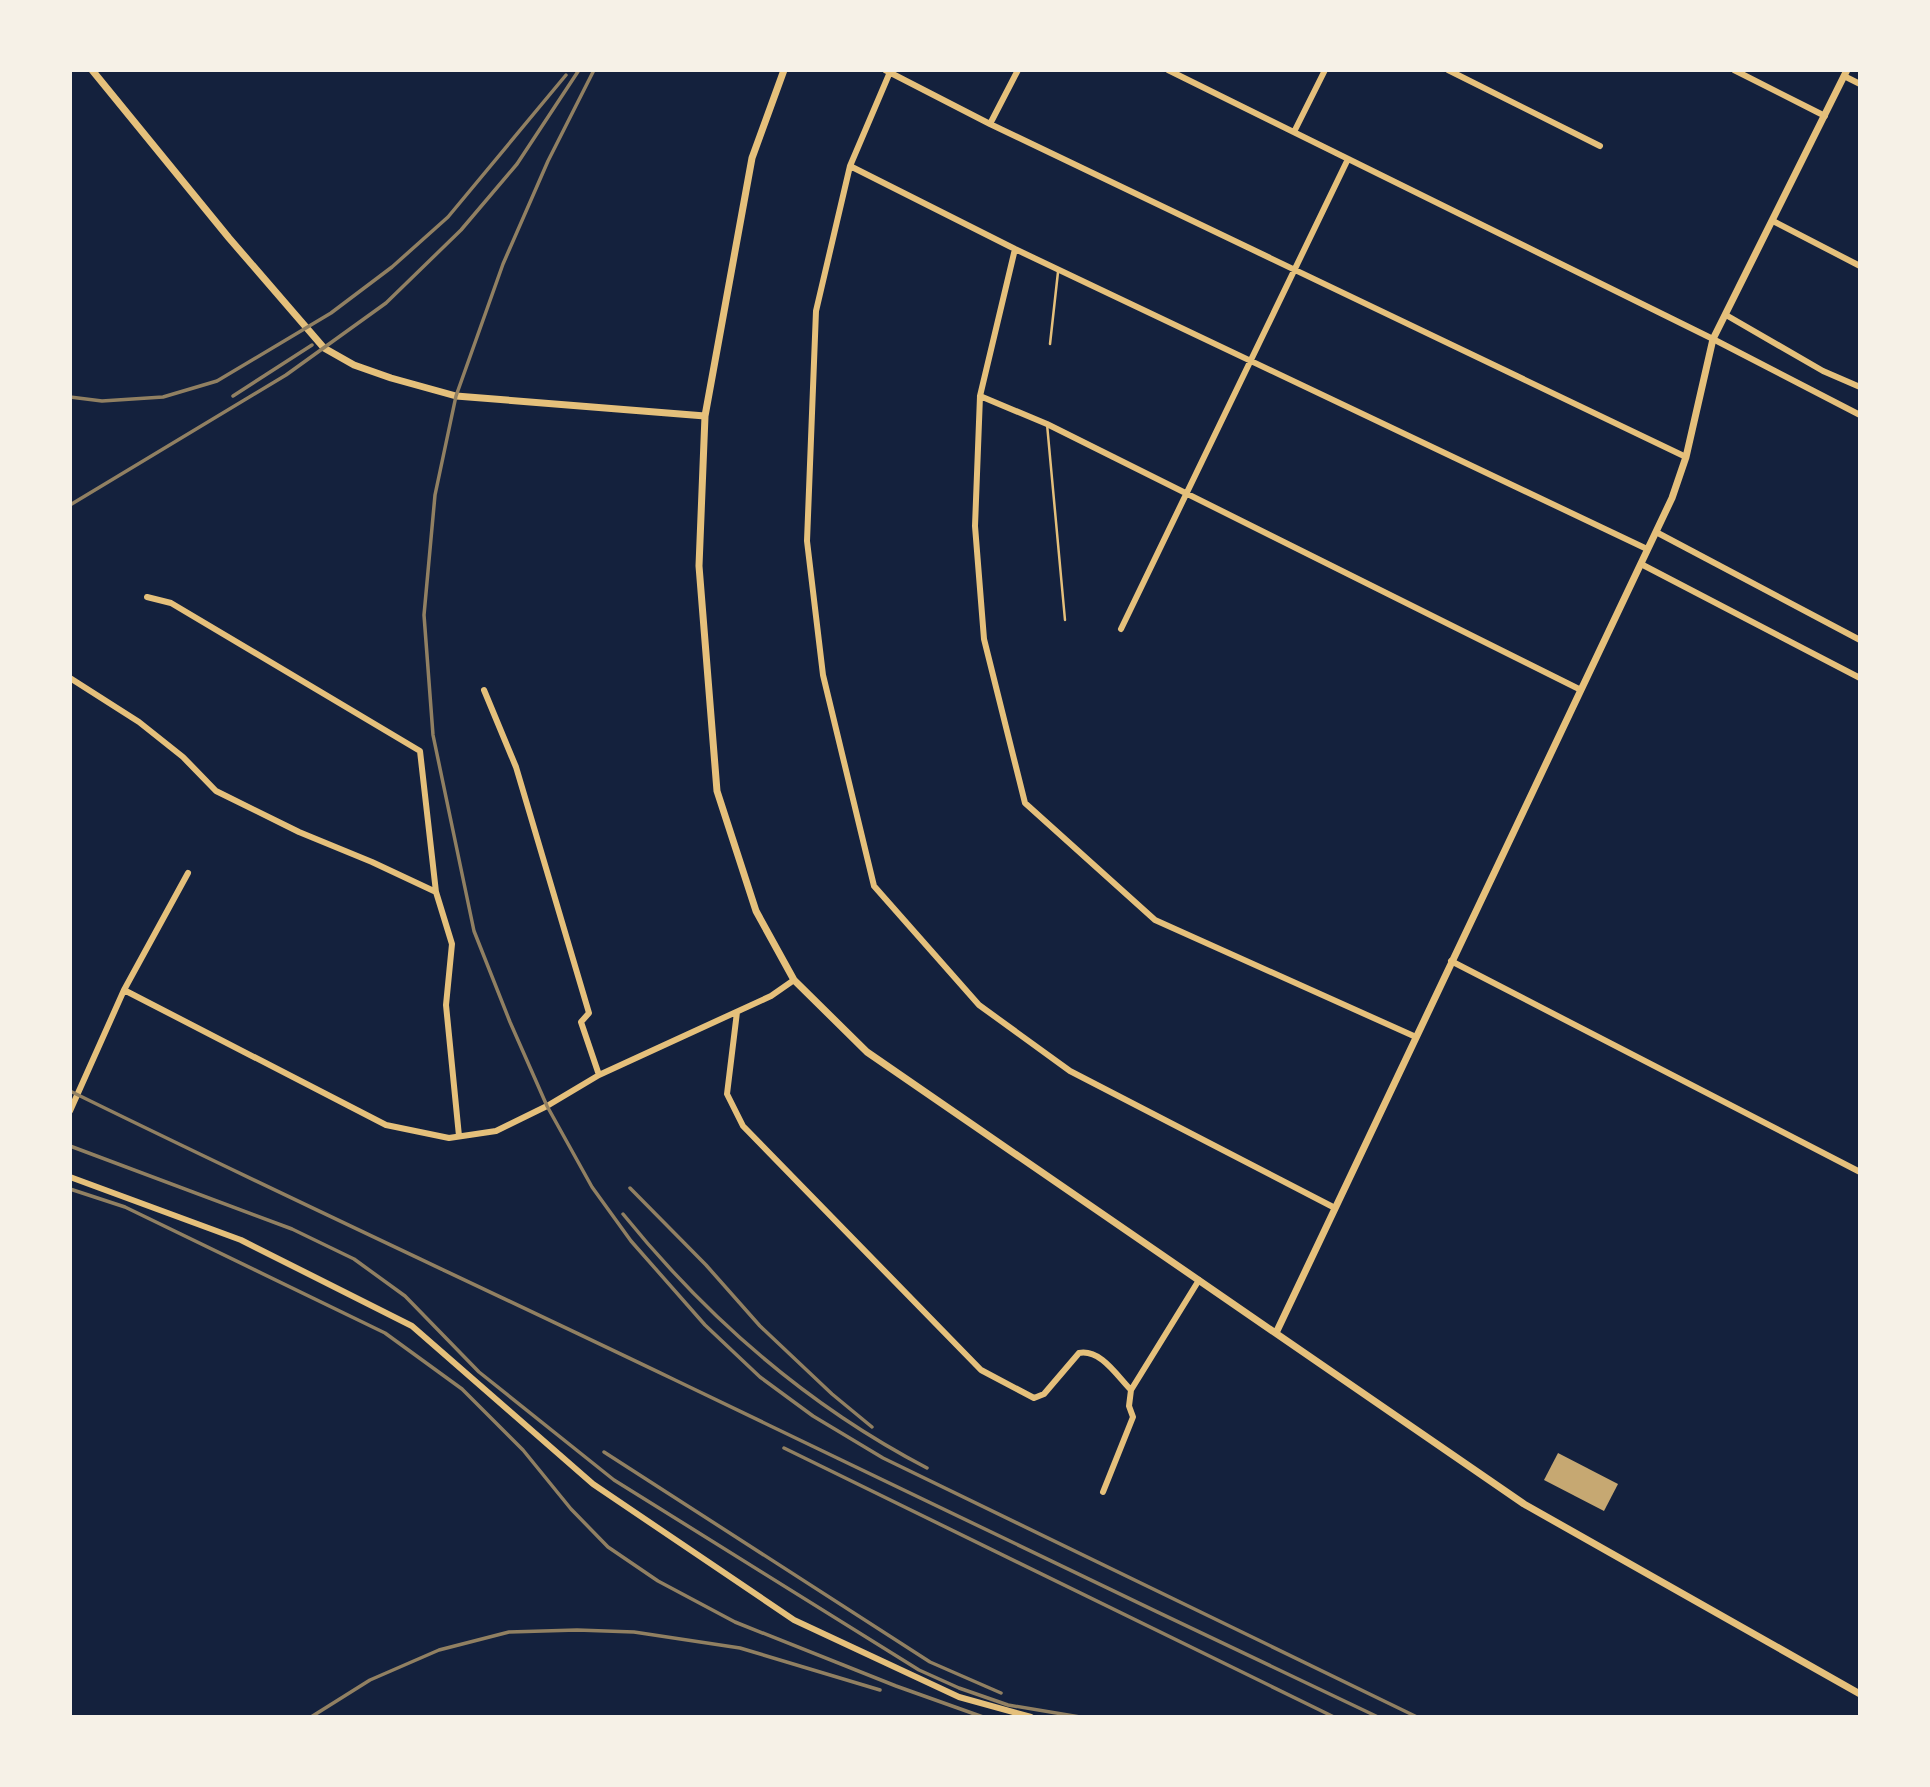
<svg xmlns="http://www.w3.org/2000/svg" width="1930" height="1787" font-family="Commissioner,sans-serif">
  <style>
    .building { fill: #c6a872 }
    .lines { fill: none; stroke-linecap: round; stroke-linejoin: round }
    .service { stroke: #e5c07b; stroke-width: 2.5 }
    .minor { stroke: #e5c07b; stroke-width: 6 }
    .tertiary { stroke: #e5c07b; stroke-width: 7 }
    .rail { stroke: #918062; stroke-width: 3.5 }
  </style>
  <rect width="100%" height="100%" fill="#14213d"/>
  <path class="building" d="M1558 1453 1618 1484 1604 1511 1544 1480Z"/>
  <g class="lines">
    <path class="service" d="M1050 344 1058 272
      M1047 424 1065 620"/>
    <path class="minor" d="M885 70 990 124 1686 457
      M1168 70 1713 339 1860 415
      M1448 70 1600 146
      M1734 70 1825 116
      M890 72 850 166 816 311 807 541 823 675 874 886 979 1005 1070 1071 1335 1208
      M1844 76 1860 84
      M990 124 1018 70
      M1294 132 1325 70
      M850 166 1015 249 1647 549
      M1773 221 1860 266
      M1015 249 980 396 975 526 984 639 1025 803 1155 920 1416 1037
      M1726 315 1823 371 1860 387
      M980 396 1047 424 1581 690
      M1656 532 1860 640
      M1641 564 1860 678
      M147 597 171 603 420 751 436 892 452 944 446 1005 459 1136
      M1121 629 1348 159
      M70 678 139 722 183 757 216 791 299 832 372 862 436 892
      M484 690 516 767 589 1013 581 1022 599 1075
      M1451 961 1860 1172
      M124 990 386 1125 449 1138 496 1131 547 1106 599 1075 771 996 794 980
      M737 1012 727 1094 743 1126 981 1370 1034 1398 1044 1394 1079 1353C1101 1349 1117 1376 1131 1390
      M70 1111 124 990 188 873
      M70 1177 241 1240 412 1326 593 1484 794 1620 959 1697 1031 1717
      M1103 1492 1133 1417 1129 1406 1131 1390 1199 1280"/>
    <path class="tertiary" d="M92 70 229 238 324 348 354 365 391 378 456 396 705 416
      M784 70 752 158 705 416 699 566 717 791 756 911 794 980 867 1052 1524 1504 1860 1694
      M1276 1333 1672 498 1686 457 1713 339 1847 70"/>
    <path class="rail" d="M594 70 548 161 503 264 456 396 435 495 424 615 433 735 474 931 510 1022 547 1106 592 1187 631 1241 705 1325 760 1377 813 1416 883 1458 1417 1717
      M233 396 312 345
      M70 397 102 401 163 397 217 381 331 313 392 267 448 217 566 75
      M70 505 286 375 386 303 461 230 517 164 579 70
      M70 1091C271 1190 473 1283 675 1380 909 1492 1143 1606 1378 1717
      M70 1146 292 1229 354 1259 405 1296 479 1372 614 1480 919 1670 959 1688 1008 1705 1080 1717
      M630 1188 706 1265 760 1326 832 1394 872 1427
      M70 1189 125 1207 385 1333 462 1389 523 1450 571 1509 608 1547 658 1581 735 1622 896 1686 983 1717
      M623 1214C708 1319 806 1405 927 1468
      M784 1448 1334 1717
      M604 1452 930 1662 1001 1693
      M311 1717 370 1680 439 1650 509 1632 577 1630 634 1632 740 1648 880 1690"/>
  </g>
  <rect width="1930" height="1787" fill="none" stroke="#f6f1e7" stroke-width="144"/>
</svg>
